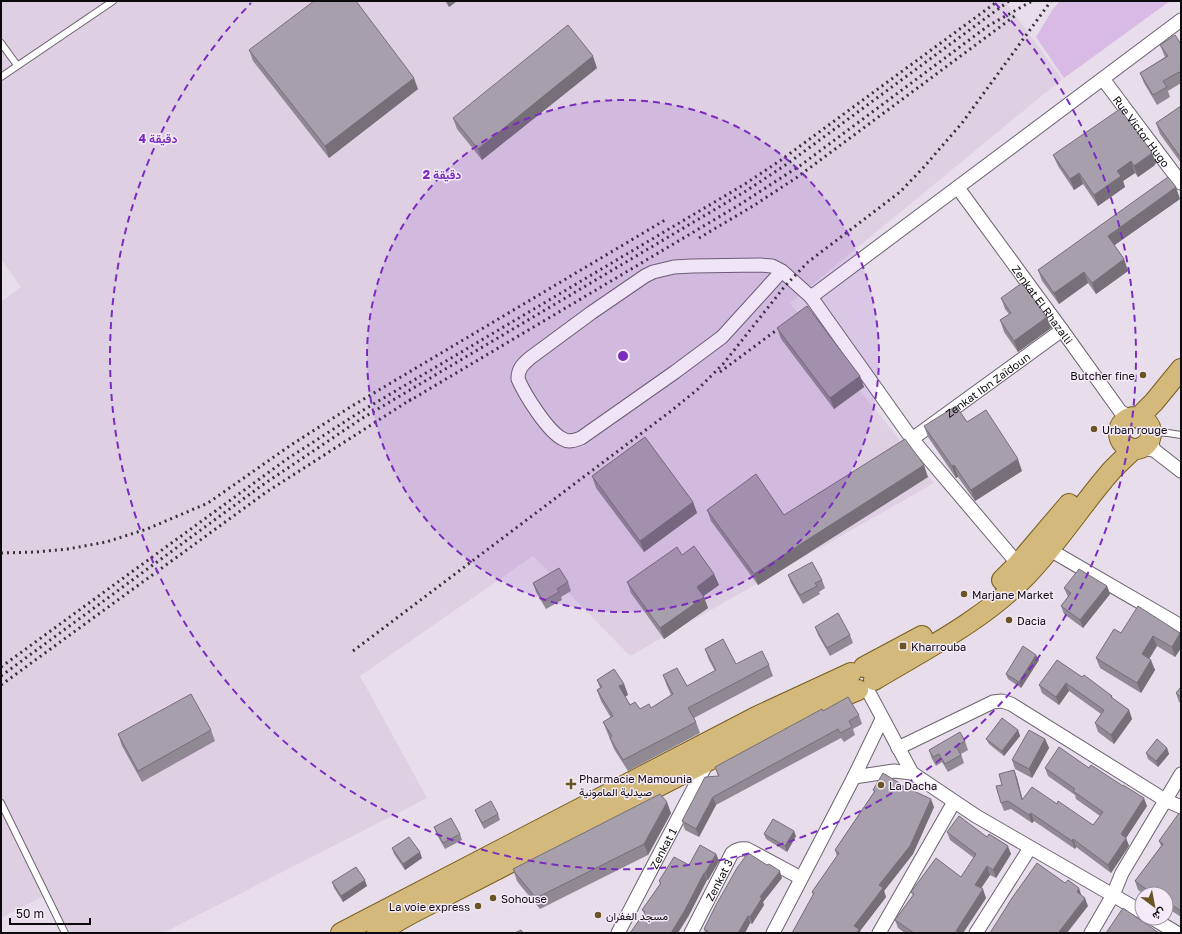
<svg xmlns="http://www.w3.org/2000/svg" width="1182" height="934" font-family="'Golos Text',Vazirmatn,sans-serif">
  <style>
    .built { fill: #decfe3 }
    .green { fill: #d9bae4 }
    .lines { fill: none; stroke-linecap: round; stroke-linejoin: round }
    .lane-casing { stroke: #6c636f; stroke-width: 8 }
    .street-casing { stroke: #6c636f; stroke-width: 15 }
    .primary-casing { stroke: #7a5e1c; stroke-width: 22 }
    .lane { stroke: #fff; stroke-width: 6 }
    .street { stroke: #fff; stroke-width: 13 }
    .primary { stroke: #d3b97b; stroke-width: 20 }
    .rail { stroke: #373339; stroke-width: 3; stroke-dasharray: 2 4; stroke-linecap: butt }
    .wall { fill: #908994 }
    .shaded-wall { fill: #766f78 }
    .building { fill: #a89fac; stroke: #766f78 }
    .ring { fill: none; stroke: #7b2cbf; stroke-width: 2; stroke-dasharray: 7 5 }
    .poi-dot { fill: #6a5423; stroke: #f4eaf8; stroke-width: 1.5 }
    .labels { text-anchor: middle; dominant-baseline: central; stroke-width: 3; stroke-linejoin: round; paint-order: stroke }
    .street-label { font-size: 11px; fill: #0d0a0e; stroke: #f4eaf8 }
    .poi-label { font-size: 11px; fill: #0d0a0e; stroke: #f4eaf8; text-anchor: start }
    .centre { fill: #7b2cbf; stroke: #f4eaf8; stroke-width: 2 }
    .ring-label { font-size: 12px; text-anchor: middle; font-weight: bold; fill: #7b2cbf; stroke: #f4eaf8; stroke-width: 3; stroke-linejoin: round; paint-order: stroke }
  </style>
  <rect width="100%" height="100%" fill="#e7ddeb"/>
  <path class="built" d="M1 1H1005L1062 79 790 303 934 483 630 656 533 556 360 676 427 798 163 933H72L43 896 1 918V302L21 287 1 259Z"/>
  <path class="green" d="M1060 1H1170L1064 78 1036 37 1053 9Z"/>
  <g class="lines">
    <defs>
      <path id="lane" d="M1 43 17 65
        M1 77 113 1
        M1151 432 1168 433 1181 435
        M1 803 65 933"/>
      <g id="street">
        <path id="s1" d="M1103 79 1181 183"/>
        <path id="s2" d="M958 188 1062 330 1120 411 1131 418"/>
        <path d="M782 271 722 337 675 372 581 438C575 440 569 443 563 439 548 432 525 395 518 379 518 369 522 365 530 358L591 313 645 276 653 272 674 267 692 266 760 265 772 266 782 271 811 297 912 439 1018 564"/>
        <path d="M811 297 1181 20"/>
        <path id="s3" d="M912 439 1062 330"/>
        <path d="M1141 448 1154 450 1150 439"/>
        <path d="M1154 450 1181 471"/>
        <path d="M1050 550 1181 626"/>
        <path d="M867 689 912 773 976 816 1142 912"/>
        <path d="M898 748 993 702 1002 701 1011 704 1165 800 1181 807"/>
        <path d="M854 777 894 771 912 773"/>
        <path d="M1152 918 1177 933"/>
        <path id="s4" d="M618 933 707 763"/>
        <path id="s5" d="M691 933 732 853C737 849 741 848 747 849L801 878"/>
        <path d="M773 933 854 777 882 719"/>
        <path d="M879 933 954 802"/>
        <path d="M976 933 1030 848"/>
        <path d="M1091 933 1113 895 1122 873 1181 774"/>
      </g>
      <path id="primary" d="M1119 433a16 16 0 1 1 32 0a16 16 0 1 1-32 0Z
        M1138 418 1154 402 1181 369
        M1002 580 1018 564 1069 504
        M864 667 922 636
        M874 680C926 649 983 620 1026 576 1058 543 1082 504 1112 470 1119 463 1126 456 1134 449
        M341 933 756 717 851 673
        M377 933 410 914 793 717 858 690"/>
    </defs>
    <use href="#lane" class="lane-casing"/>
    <use href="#street" class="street-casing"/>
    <use href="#primary" class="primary-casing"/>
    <use href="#lane" class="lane"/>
    <use href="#street" class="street"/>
    <use href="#primary" class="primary"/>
    <path class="rail" d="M699 238 753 206 796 178 1016 15
      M720 372 778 329
      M409 401 739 205 801 165 988 26 1032 1
      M1 553 36 552 68 549 106 542 147 529 208 503 291 445 352 406 665 220
      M353 651 671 411 698 389 724 363 785 286 808 262 900 192 923 168 962 123 1051 1
      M1 667 287 459 360 412 745 184 781 160 998 1
      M1 676 261 486 361 419 746 191 787 164 1009 1
      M1 685 265 493 413 398"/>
  </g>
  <path class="wall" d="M445 1H457L449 7Z
    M1181 44V83L1168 91 1170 97 1157 105 1144 83 1140 73 1165 57 1160 45Z
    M249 50 418 89 329 158 253 61Z
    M597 68 482 160 457 129 453 118Z
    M1181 106V163L1160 134 1156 123Z
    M1053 155 1156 163 1155 164V165L1138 177 1135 173 1123 181 1125 187 1098 206 1083 184 1074 190 1058 166Z
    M1180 199 1114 245 1124 259 1128 271 1096 294 1088 283 1059 304 1042 281 1038 270Z
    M1001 298 1051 328 1018 352 1004 332 1000 320 1009 314 1005 309Z
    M777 328 860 376 864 387 834 409 781 339Z
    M967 422 1022 471 975 501 958 477 956 478 928 437 924 426Z
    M592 476 693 502 697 513 644 552 596 488Z
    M928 477 758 585 711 521 707 510 784 515Z
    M682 555 714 574 719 585 703 596 708 608 664 639 631 593 627 582Z
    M788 575 822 580 825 588 819 592 820 594 803 604 791 583Z
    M568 582 571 591 561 597 562 600 546 609 536 592 533 583Z
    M1107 586 1110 594 1083 628 1064 614 1061 606 1068 597 1064 588Z
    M815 627 850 635 853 643 830 656 818 635Z
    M1121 633H1180L1181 635V648L1175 657 1157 646 1149 659 1155 670 1141 693 1100 668 1096 658Z
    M705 649 736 664 769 665 773 676 694 718 696 722 700 733 628 771 614 749 603 722 611 718 601 701 597 690 600 688 597 680 624 684 628 695 625 696 630 705 640 709 651 708 671 695 667 686 663 675 687 686 715 671 709 660Z
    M1039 660 1021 688 1008 679 1006 674Z
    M1082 677 1112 696 1113 699 1129 710 1132 719 1114 744 1098 732 1095 723 1101 714 1069 691 1059 705 1042 693 1039 685Z
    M1181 687V703L1179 702 1176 693Z
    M823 711 859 715 862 724 853 729 855 735 844 742 841 738 716 805 699 837 685 830 682 821 718 776 715 767Z
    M211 730 215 741 142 782 122 746 118 734Z
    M1018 730 1020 736 1004 756 989 744 986 739Z
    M1045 739 1049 748 1032 778 1015 769 1012 760Z
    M965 741 968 750 961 754 964 763 948 772 942 762 936 766 932 759 929 750Z
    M1167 748 1169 754 1158 767 1148 759 1146 753Z
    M1045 768 1147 806 1126 838 1129 846 1111 873 1076 847 1075 849 1034 821 1032 823 1011 809 1004 811 1001 803 1002 785 1014 770 1017 778 1022 799 1057 804 1093 825 1100 816 1076 799 1075 795 1048 776Z
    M901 784 902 786 934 807 913 854 884 891 886 897 860 931 813 895 812 892 837 856 835 850 874 792 873 790Z
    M475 810 498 814 500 820 484 829 477 815Z
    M671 813 648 855 540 909 520 885 517 881 513 869Z
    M1181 814V917L1166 907V894H1144L1138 890 1135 881 1161 846 1159 841Z
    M434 827 460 834 462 840 445 849 436 833Z
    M947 832 987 837 1011 854 996 878 990 875 981 888 986 898 963 933H905L898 928 895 920 913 895 911 892 961 877 974 858 950 840Z
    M764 834 796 836 787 852 766 839Z
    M392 848 422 858 405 870 394 854Z
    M716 854 719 861 708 880H707L688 917 644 913 642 910 660 884 659 881 689 865Z
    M782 878 763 902 764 905 752 924 750 923 745 933H705L704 929Z
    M332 882 367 886 343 902 334 888Z"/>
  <path class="shaded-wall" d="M447 1H457L449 7Z
    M593 56 597 68 482 160 478 149Z
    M414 78 418 89 329 158 325 146Z
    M1152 152 1156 163 1155 164V165L1138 177 1134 166Z
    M1131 161 1135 173 1123 181 1125 187 1098 206 1094 195 1117 171Z
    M1079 173 1083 184 1074 190 1070 179Z
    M1176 187 1180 199 1112 247 1108 236Z
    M1124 259 1128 271 1096 294 1092 283Z
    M1084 272 1088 283 1059 304 1054 293Z
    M1047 317 1051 328 1018 352 1014 341Z
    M860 376 864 387 834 409 830 398Z
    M1018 459 1022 471 975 501 971 490Z
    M924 465 928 477 758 585 754 574Z
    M954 465 958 477 956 478 952 466Z
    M693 502 697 513 644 552 640 541Z
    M714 574 719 585 701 598 697 587Z
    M1107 586 1110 594 1083 628 1080 620Z
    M704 597 708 608 664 639 660 628Z
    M1180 633 1181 635V648L1175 657 1172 647Z
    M1153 636 1157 646 1146 664 1142 654Z
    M1036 655 1039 660 1021 688 1019 682Z
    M1151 660 1155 670 1141 693 1137 683Z
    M1066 683 1069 691 1059 705 1056 697Z
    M624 684 628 695 623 698 619 686Z
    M1129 710 1132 719 1114 744 1111 735Z
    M1018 730 1020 736 1004 756 1002 751Z
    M1045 739 1049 748 1032 778 1029 769Z
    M1167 748 1169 754 1158 767 1156 761Z
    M1014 770 1017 778 1025 808 1022 800Z
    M713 797 716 805 699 837 696 829Z
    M1144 798 1147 806 1126 838 1129 846 1111 873 1108 865 1121 834Z
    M931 799 934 807 913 854 884 891 886 897 860 931 861 933H857L854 926Z
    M667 802 671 813 648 855 644 844Z
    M1031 813 1034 821 1032 823 1029 815Z
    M794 831 796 836 787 852 785 846Z
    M1073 839 1076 847 1075 849 1072 841Z
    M1008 846 1011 854 996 878 993 870Z
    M420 852 422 858 405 870 403 864Z
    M716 854 719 861 708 880 705 873Z
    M987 866 990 875 978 893 975 885Z
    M780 871 782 878 763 902 764 905 752 924 750 917 760 897Z
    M704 873 707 880 688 917 678 933H671Z
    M365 880 367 886 343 902 341 896Z
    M1079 888 1082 897 1077 892Z
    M983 889 986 898 963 933H956V931Z
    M1085 898 1088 906 1067 933H1058Z
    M748 916 750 923 745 933H738Z"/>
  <path class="building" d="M314 1H356L414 78 325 146 249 50Z
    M568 25 593 56 478 149 453 118Z
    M1175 35 1181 44V74L1179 72 1163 81 1167 87 1153 95 1140 73 1168 56 1160 45Z
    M1181 106V158L1156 123Z
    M1120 109 1152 152 1151 153V154L1134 166 1131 161 1117 171 1121 176 1094 195 1079 173 1070 179 1053 155Z
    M1168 177 1176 187 1108 236 1124 259 1092 283 1084 272 1054 293 1038 270Z
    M1022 283 1047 317 1014 341 1000 320 1011 313 1001 298Z
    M807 306 860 376 830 398 777 328Z
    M956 406 967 422 986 410 1018 459 971 490 954 465 952 466 924 426Z
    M645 437 693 502 640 541 592 476Z
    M905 439 924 465 754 574 707 510 756 474 784 515Z
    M694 546 714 574 697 587 704 597 660 628 627 582 677 547 682 555Z
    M812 562 822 580 815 583 817 586 800 595 788 575Z
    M559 568 568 582 557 589 559 592 543 601 533 583Z
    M1079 569 1107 586 1080 620 1061 606 1071 593 1064 588Z
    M1138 606 1180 633 1172 647 1153 636 1142 654 1151 660 1137 683 1096 658 1114 629 1121 633Z
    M838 613 850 635 827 648 815 627Z
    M723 639 736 664 762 651 769 665 688 708 696 722 623 760 610 738 612 736 603 722 613 716 597 690 602 687 597 680 614 669 624 684 619 686 630 705 635 702 640 709 649 704 651 708 673 694 663 675 677 668 687 686 716 670 705 649Z
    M1023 646 1036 655 1019 682 1006 674Z
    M1057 660 1082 677 1084 675 1112 696 1111 697 1129 710 1111 735 1095 723 1104 710 1066 683 1056 697 1039 685Z
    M1181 687V697L1176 693Z
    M191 694 211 730 138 771 118 734Z
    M848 697 859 715 849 721 852 727 840 733 838 729 713 797 696 829 682 821 705 777 719 776 715 767 822 709 823 711Z
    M1002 718 1018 730 1002 751 986 739Z
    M1029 730 1045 739 1029 769 1012 760Z
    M960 732 965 741 956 746 961 755 945 764 939 754 933 757 929 750Z
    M1157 739 1167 748 1156 761 1146 753Z
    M1059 747 1089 768 1091 765 1123 786V785L1144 798 1121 834 1126 838 1108 865 1073 839 1072 841 1031 813 1029 815 1008 801 1001 803 996 786 1002 785 999 774 1014 770 1022 800 1032 787 1057 804 1058 801 1093 825 1103 812 1073 791 1075 789 1045 768Z
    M883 773 901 784V785L931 799 910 846 879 885 883 888 854 926 859 929 857 933H792L814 893 812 892 839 853 835 850 875 791 873 790Z
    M660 794 667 802 644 844 536 898 516 874 513 869Z
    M491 801 498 814 482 823 475 810Z
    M1179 813 1181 814V911L1166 901V894H1156L1151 891 1150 892 1135 881 1163 844 1159 841Z
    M959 816 987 837 989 834 1008 846 993 870 987 866 975 885 983 889 956 931 958 932 957 933H914L895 920 914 894 911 892 936 858 961 877 976 854 947 832Z
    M451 818 460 834 443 843 434 827Z
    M773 819 794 831 785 846 764 834Z
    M409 837 420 852 403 864 392 848Z
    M700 845 716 854 705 873H704L685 910 671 933H630L645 912 642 910 661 883 659 881 674 857 689 865Z
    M748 853 767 865 769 864 780 871 760 897 762 898 750 917 748 916 738 933H706L708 931 704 929 716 905 737 868Z
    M1037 863 1065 883 1068 880 1079 888 1077 892 1085 898 1058 933H1059H990L1012 898Z
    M356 867 365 880 341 896 332 882Z
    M1123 908 1159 933H1106Z
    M521 930 523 933H515Z"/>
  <circle cx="623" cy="356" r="256" fill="#7b2cbf" fill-opacity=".12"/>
  <g class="ring">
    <circle cx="623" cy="356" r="256"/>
    <path d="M995 3A513 513 0 1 1 251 3"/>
  </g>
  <g class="poi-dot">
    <circle cx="1143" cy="375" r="4"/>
    <circle cx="1094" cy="429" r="4"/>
    <circle cx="964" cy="594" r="4"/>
    <circle cx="1009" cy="620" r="4"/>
    <rect x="899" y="642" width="8" height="8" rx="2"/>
    <path d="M569 778h4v4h4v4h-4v4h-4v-4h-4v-4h4z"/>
    <circle cx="881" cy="785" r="4"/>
    <circle cx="493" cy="898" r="4"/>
    <circle cx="478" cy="906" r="4"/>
    <circle cx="598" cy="915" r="4"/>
  </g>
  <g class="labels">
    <g class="street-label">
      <text stroke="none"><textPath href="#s1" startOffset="65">Rue Victor Hugo</textPath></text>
      <text stroke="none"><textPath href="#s2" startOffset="144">Zenkat El Rhazalli</textPath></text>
      <text stroke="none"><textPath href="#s3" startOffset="93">Zenkat Ibn Zaïdoun</textPath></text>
      <text stroke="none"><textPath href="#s4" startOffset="96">Zenkat 1</textPath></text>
      <text stroke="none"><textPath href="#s5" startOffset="60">Zenkat 3</textPath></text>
    </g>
    <g class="poi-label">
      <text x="1135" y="375" text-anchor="end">Butcher fine</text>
      <text x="1102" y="429">Urban rouge</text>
      <text x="972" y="594">Marjane Market</text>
      <text x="1017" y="620">Dacia</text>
      <text x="911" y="646">Kharrouba</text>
      <text x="579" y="778">Pharmacie Mamounia<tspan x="579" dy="13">صيدلية المامونية</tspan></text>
      <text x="889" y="785">La Dacha</text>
      <text x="501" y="898">Sohouse</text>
      <text x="470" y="906" text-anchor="end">La voie express</text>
      <text x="606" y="915">مسجد الغفران</text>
    </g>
  </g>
  <circle cx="623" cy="356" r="6" class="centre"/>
  <g class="ring-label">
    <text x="158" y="143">4 دقيقة</text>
    <text x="442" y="179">2 دقيقة</text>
  </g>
  <rect width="1182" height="934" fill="none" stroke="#0d0a0e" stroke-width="4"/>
  <g transform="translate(1154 906) rotate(148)"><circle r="19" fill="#f4eaf8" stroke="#98909a"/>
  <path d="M0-3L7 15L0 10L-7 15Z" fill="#6a5423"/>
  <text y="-6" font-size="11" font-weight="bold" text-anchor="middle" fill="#0d0a0e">ش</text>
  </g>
  <path d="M10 918v6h80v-6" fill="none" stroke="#0d0a0e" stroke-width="2"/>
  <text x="16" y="918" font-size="12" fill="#0d0a0e" stroke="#f4eaf8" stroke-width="3" paint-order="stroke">50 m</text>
</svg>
